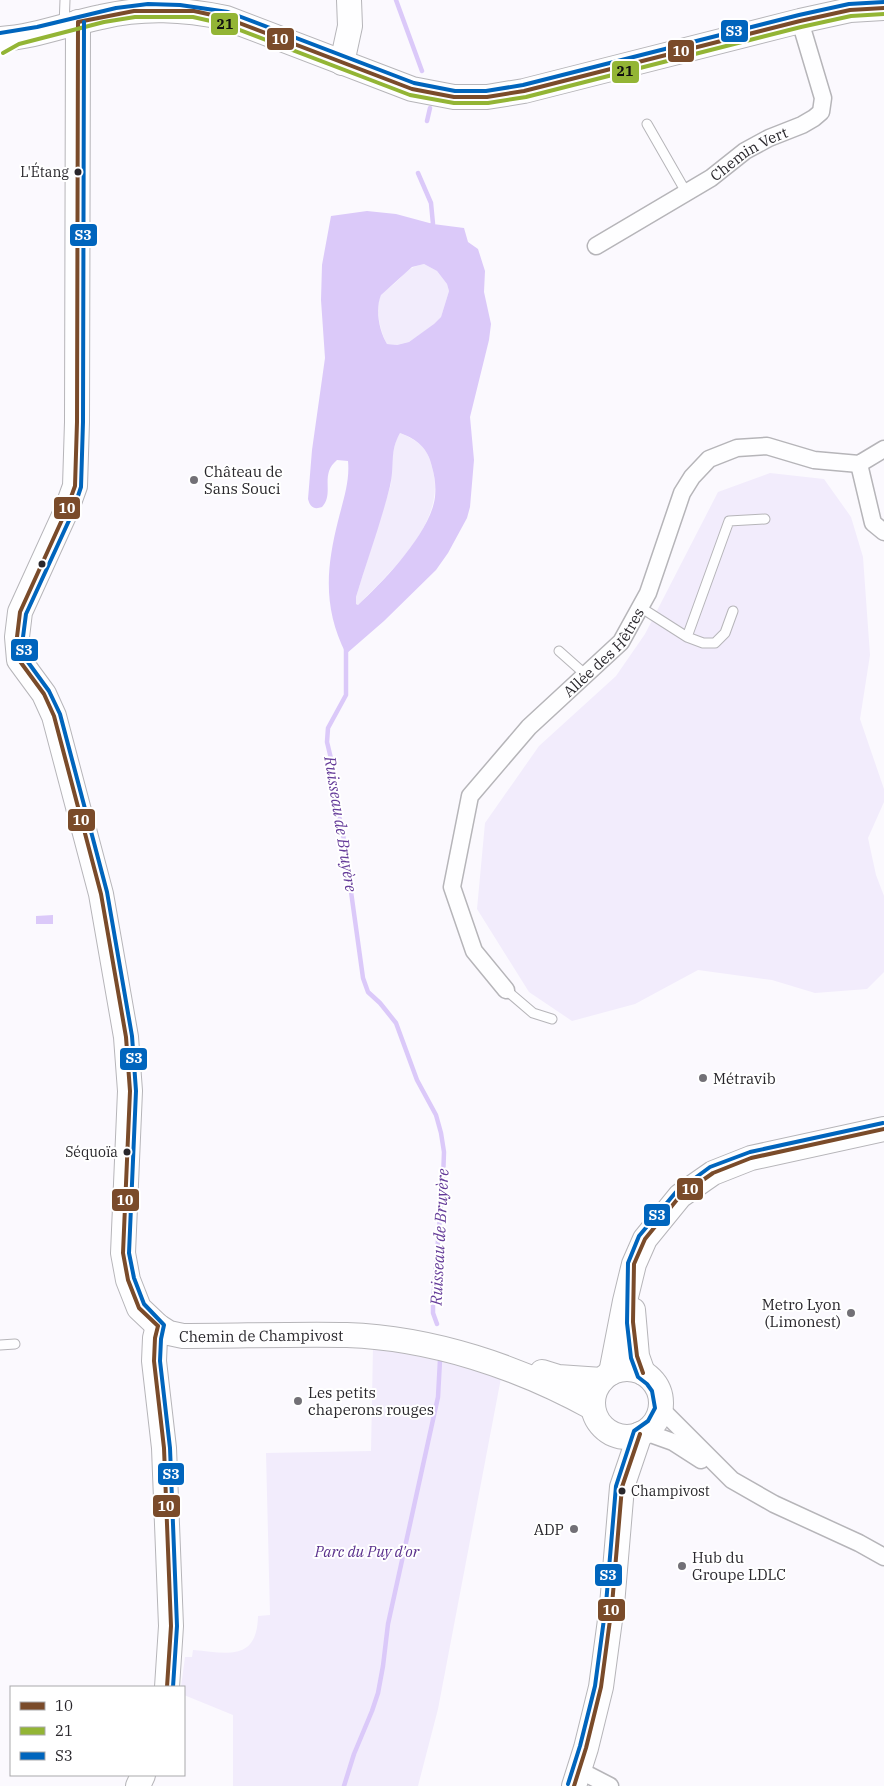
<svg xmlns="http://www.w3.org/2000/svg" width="884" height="1786" font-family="'IBM Plex Serif',serif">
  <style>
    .green { fill: #f2ecfc }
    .water { fill: #dbc9f9; fill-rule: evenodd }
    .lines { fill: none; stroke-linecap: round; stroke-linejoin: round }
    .stream { stroke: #dbc9f9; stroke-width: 4.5 }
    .lane-casing { stroke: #b6b5b9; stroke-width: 11 }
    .street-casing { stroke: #b6b5b9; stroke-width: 19 }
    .secondary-casing { stroke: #b6b5b9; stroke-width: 26 }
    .lane { stroke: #fefeff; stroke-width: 9 }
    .street { stroke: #fefeff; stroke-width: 16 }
    .secondary { stroke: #fefeff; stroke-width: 24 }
    .bus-1-casing { stroke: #fff; stroke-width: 8 }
    .bus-2-casing { stroke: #fff; stroke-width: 8 }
    .bus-3-casing { stroke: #fff; stroke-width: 8 }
    .bus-1 { stroke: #7a4b2a; stroke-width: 4 }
    .bus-2 { stroke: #93b535; stroke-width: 4 }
    .bus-3 { stroke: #0065bd; stroke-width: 4 }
    .bus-dot { fill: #29272c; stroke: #fff; stroke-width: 2 }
    .poi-dot { fill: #727076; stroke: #fff; stroke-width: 2 }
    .labels { text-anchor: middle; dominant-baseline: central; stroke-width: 4; stroke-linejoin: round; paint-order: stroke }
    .bus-label { font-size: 14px; fill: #29272c; stroke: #fff; text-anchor: end }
    .street-label { font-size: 15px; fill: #29272c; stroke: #fff }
    .poi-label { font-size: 15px; fill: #29272c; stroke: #fff; text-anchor: start }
    .park-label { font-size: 15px; font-style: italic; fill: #592f8c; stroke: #fff }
    .water-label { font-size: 16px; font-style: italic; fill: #653c99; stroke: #fff }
    .line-badge { stroke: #fff; stroke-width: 2 }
    .badge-label { font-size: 14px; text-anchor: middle; font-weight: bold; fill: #fff }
    .pale-badge-label { font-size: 14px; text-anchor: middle; font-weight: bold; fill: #111 }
  </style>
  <rect width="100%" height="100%" fill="#fbf9fe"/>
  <path class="green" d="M424 264 437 271 447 284 449 291 441 317 435 324 409 342 397 345 387 344C381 334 374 306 381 295 384 290 391 287 395 283 407 272 407 268 424 264Z
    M400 433C421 442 428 448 433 471 446 523 391 571 358 605L356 604V597L391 484 392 458 396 440Z
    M770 473 824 479 851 517 863 557 870 655 860 719 884 789V802L868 838 876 875 884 896V972L867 989 815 993 772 980 698 970 635 1004 572 1021 529 992 477 909 485 823 539 746 616 676 645 634 718 492Z
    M373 1347 447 1362 501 1378 438 1709 418 1786H233V1715L184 1695V1687H181L185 1657H192L193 1650C227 1653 257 1662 258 1616L270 1615 266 1453 371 1451Z"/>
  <path class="water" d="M367 211 396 214 433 224 464 228 468 242 478 249 485 271 484 292 491 324 489 340 470 417 474 460 470 507 467 518 448 553 436 570 384 621 346 654C323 608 326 569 338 521 343 501 350 481 348 461L337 460C319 475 335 493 322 507 314 510 310 507 308 499L312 450 325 358 321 300 322 265 331 216ZM424 264 437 271 447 284 449 291 441 317 434 324 409 342 397 345 387 344C379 331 375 309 381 295L412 267ZM400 433C417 439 428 448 432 467 435 477 436 487 435 497 431 532 383 582 358 605L356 604V597C367 560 381 523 390 486 395 466 389 452 400 433Z
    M53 915V924H36V916Z"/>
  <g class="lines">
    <path class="stream" d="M396 0 422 71
      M427 121 430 108
      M418 173 431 203 433 224 429 227
      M346 649V695L328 728 327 742 333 767 332 785 343 834 363 978 368 992 380 1003 396 1023 417 1080 436 1115 441 1133 444 1152 443 1180 433 1301V1313L437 1324
      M344 1786 354 1754 372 1711 378 1693 383 1666 388 1624 438 1397 440 1360"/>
    <defs>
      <path id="lane" d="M64 26 65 0
        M647 124 686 192
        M640 607 687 637 729 521 765 519
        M687 637 703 643H715L725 633 733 611
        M559 651 586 675
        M506 990 533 1013 552 1019
        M0 1345 15 1344"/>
      <g id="street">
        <path id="s1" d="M596 246 711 178 745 151 769 138 802 125 814 118 821 112 823 98 800 21"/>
        <path d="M859 464 873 523 884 532"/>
        <path id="s2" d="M506 990 474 951 452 887 470 796 529 727 621 642 648 593 682 493 692 477 709 459 737 448 767 446 814 460 859 464 884 449"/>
        <path d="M661 1409 732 1480 774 1504 859 1543 884 1557"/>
        <path d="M645 1432 673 1442 701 1460"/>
        <path d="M579 1770 610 1786"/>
      </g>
      <g id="secondary">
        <path id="s3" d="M78 22 77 422 75 486 66 511 20 612 17 637 19 660 44 694 54 716 101 894 126 1037 130 1091 123 1253 128 1280 139 1308 158 1326 169 1333 183 1336C237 1336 292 1334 347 1335 432 1338 519 1367 593 1408"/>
        <path d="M0 39C34 37 67 24 101 17 144 7 183 9 226 18L412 89 454 97H487L524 91 800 21 850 10 884 8"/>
        <path d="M342 63 350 26 349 0"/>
        <path d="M633 1310 637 1356 643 1373"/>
        <path d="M158 1326 155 1338 154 1361 164 1448 171 1626 167 1687"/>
        <circle cx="627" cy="1403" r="34"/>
        <path d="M542 1372 558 1377 602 1380"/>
        <path d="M611 1373 625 1301 634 1264 645 1239 680 1196 713 1173 751 1158 884 1129"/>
        <path d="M138 1786 143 1775"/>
        <path d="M574 1786 586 1748 601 1687 612 1605 622 1487 640 1434"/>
      </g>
    </defs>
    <use href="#lane" class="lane-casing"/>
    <use href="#street" class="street-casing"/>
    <use href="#secondary" class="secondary-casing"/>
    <use href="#lane" class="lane"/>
    <use href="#street" class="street"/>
    <use href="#secondary" class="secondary"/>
    <defs>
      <path id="bus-1" d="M78 22 134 11H194L226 18 412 89 454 97H487L524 91 800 21 850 10 884 8
        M19 660 44 694 54 716 101 894 126 1037 130 1091 123 1253 128 1280 139 1308 158 1326
        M19 660 17 637 20 612 66 511 75 486 77 422 78 22
        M158 1326 155 1338 154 1361 164 1448 171 1626 167 1687
        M643 1373 637 1356 633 1322 634 1264 645 1239 680 1196 713 1173 751 1158 884 1129
        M574 1786 586 1748 601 1687 612 1605 622 1487 640 1434"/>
      <path id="bus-2" d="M3 53 19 44 104 22 135 17H193L224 24 410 95 454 103H488L526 97 801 27 851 16 884 14"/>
      <path id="bus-3" d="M84 22 83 422 81 487 72 514 26 614 23 637 25 658 49 691 60 714 107 892 132 1036 136 1091 129 1253 134 1278 144 1304 164 1325 161 1339 160 1361 170 1448 177 1626 173 1687
        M0 33 37 27 116 8 148 4 180 5 228 12 414 83 455 91H486L523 85 799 15 849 4 884 2
        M568 1784 580 1746 595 1686 606 1604 616 1486 634 1431 648 1421 655 1408 652 1391 647 1384 638 1377 631 1358 627 1323 628 1263 639 1236 676 1192 710 1167 750 1152 883 1123"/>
    </defs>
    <use href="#bus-1" class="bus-1-casing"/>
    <use href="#bus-2" class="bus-2-casing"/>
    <use href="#bus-3" class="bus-3-casing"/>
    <use href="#bus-1" class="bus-1"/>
    <use href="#bus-2" class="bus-2"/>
    <use href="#bus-3" class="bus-3"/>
  </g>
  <g class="bus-dot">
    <circle cx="78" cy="172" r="4.5"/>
    <circle cx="42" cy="564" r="4.5"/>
    <circle cx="127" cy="1152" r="4.5"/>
    <circle cx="622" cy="1491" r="4.5"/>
  </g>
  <g class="poi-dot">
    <circle cx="194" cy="480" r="5"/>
    <circle cx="703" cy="1078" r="5"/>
    <circle cx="851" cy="1313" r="5"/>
    <circle cx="298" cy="1401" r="5"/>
    <circle cx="574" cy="1529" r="5"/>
    <circle cx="682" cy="1566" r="5"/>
  </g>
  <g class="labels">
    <g class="bus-label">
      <text x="69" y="172">L'Étang</text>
      <text x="118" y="1152">Séquoïa</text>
      <text x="631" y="1491" text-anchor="start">Champivost</text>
    </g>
    <g class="street-label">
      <text stroke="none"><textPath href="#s1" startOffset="179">Chemin Vert</textPath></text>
      <text stroke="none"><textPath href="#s2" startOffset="408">Allée des Hêtres</textPath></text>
      <text stroke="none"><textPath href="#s3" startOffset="1451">Chemin de Champivost</textPath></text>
    </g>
    <g class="poi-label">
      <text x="204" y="471">Château de<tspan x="204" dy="17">Sans Souci</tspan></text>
      <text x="713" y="1078">Métravib</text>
      <text x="841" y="1304" text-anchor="end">Metro Lyon<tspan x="841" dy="17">(Limonest)</tspan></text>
      <text x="308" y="1392">Les petits<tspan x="308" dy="17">chaperons rouges</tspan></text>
      <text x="564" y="1529" text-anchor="end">ADP</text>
      <text x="692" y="1557">Hub du<tspan x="692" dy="17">Groupe LDLC</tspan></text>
    </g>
    <g class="park-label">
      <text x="367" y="1551">Parc du Puy d'or</text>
    </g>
    <g class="water-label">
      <text transform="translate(341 824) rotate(81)">Ruisseau de Bruyère</text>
      <text transform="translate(439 1237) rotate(-87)">Ruisseau de Bruyère</text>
    </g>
  </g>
  <g class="line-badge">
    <rect x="210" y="12" width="29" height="24" rx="5" fill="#93b535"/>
    <rect x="720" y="19" width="29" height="24" rx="5" fill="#0065bd"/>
    <rect x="266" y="27" width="29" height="24" rx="5" fill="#7a4b2a"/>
    <rect x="667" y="39" width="28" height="24" rx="5" fill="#7a4b2a"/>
    <rect x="611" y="60" width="29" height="24" rx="5" fill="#93b535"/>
    <rect x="69" y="223" width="29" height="24" rx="5" fill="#0065bd"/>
    <rect x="53" y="496" width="28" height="24" rx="5" fill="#7a4b2a"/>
    <rect x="10" y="638" width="29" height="24" rx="5" fill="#0065bd"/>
    <rect x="67" y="808" width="29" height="24" rx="5" fill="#7a4b2a"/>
    <rect x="119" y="1047" width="29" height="24" rx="5" fill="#0065bd"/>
    <rect x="676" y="1177" width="28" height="24" rx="5" fill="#7a4b2a"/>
    <rect x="111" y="1188" width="29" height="24" rx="5" fill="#7a4b2a"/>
    <rect x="643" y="1203" width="28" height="24" rx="5" fill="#0065bd"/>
    <rect x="157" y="1462" width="28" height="24" rx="5" fill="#0065bd"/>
    <rect x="152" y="1494" width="29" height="24" rx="5" fill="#7a4b2a"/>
    <rect x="594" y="1563" width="29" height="24" rx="5" fill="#0065bd"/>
    <rect x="597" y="1598" width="29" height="24" rx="5" fill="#7a4b2a"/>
  </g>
  <g class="badge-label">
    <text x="734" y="36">S3</text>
    <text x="280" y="44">10</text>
    <text x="681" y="56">10</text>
    <text x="83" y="240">S3</text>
    <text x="67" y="513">10</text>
    <text x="24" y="655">S3</text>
    <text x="81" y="825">10</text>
    <text x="134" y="1063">S3</text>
    <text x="690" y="1194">10</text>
    <text x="125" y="1205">10</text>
    <text x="657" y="1220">S3</text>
    <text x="171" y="1479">S3</text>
    <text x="166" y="1511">10</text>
    <text x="608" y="1580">S3</text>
    <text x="611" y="1615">10</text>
  </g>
  <g class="pale-badge-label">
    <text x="225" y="29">21</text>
    <text x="625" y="76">21</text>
  </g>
  <rect x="10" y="1686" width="175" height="90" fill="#ffffff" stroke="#a9a9ab"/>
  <rect x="20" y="1702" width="25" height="8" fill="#7a4b2a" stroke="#a9a9ab"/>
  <text x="55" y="1711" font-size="15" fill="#29272c">10</text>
  <rect x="20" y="1727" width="25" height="8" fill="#93b535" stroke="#a9a9ab"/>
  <text x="55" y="1736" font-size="15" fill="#29272c">21</text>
  <rect x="20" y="1752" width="25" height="8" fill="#0065bd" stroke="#a9a9ab"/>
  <text x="55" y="1761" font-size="15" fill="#29272c">S3</text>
</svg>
